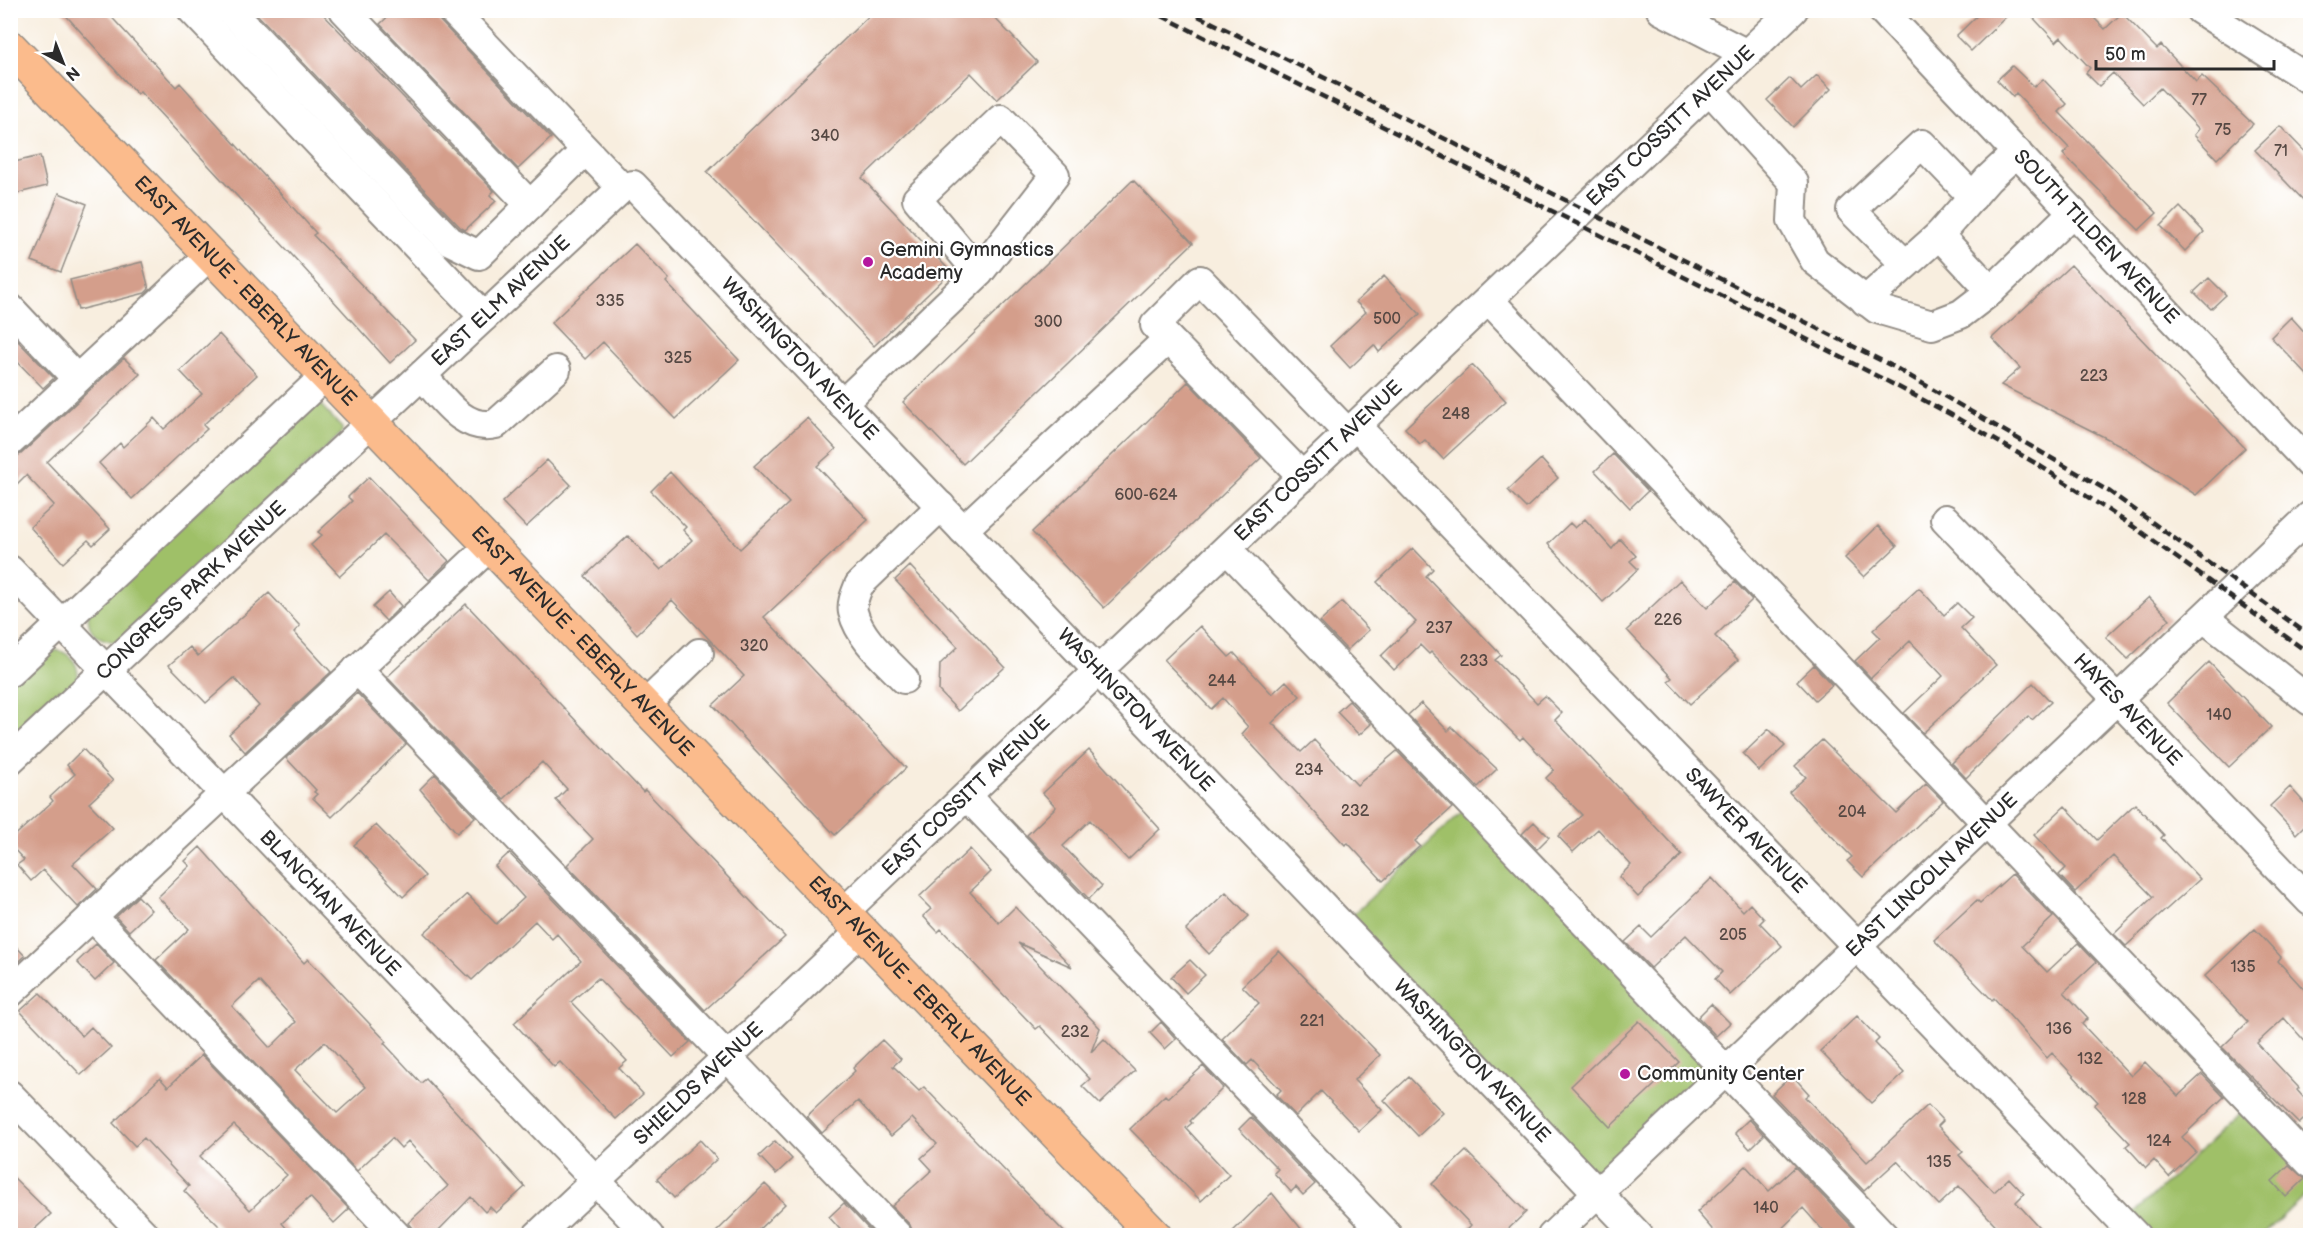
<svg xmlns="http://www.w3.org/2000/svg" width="2321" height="1246" font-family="'Balsamiq Sans',sans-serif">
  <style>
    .green { fill: #9fc068; stroke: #65764a; stroke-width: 1.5 }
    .building { fill: #d49e8b; fill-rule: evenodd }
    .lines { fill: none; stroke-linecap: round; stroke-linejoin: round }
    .minor-casing { stroke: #928c85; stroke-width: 32 }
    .major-casing { stroke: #928c85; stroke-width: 36 }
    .minor { stroke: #fff; stroke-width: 28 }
    .major { stroke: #fbbb8c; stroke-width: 33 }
    .rail { stroke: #2b2b2b; stroke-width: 4.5; stroke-dasharray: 9 4.5; stroke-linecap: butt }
    .poi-dot { fill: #b5179e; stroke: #fff; stroke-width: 2 }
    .labels { text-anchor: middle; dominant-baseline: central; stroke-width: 4.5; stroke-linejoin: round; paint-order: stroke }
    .number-label { font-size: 16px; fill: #554843 }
    .street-label { font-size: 20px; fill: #2b2b2b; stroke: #fff }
    .poi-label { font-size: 20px; fill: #2b2b2b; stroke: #fff; text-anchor: start }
  </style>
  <rect width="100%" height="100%" fill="#fff"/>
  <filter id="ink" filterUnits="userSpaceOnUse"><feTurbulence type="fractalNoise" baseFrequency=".0167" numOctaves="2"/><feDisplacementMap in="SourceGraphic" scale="12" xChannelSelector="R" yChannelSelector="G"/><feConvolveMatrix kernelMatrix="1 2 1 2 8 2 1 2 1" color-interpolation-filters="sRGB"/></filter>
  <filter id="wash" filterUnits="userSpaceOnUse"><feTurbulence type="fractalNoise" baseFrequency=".008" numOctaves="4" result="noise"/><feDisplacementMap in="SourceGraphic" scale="24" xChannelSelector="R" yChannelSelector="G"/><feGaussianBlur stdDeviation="1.35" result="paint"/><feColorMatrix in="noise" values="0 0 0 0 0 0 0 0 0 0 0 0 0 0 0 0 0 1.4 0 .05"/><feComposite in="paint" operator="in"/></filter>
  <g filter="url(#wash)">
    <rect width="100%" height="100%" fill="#f8eedf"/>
    <path class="green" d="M313 403 320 404 342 428V433L117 642C99 641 85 631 89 612Z
      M51 650C69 650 79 662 78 679L11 747V680Z
      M1468 806 1722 1071 1599 1188 1344 923Z
      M2245 1108 2310 1176V1190L2263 1235H2143L2128 1219Z"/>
    <g id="blocks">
      <path class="building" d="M61 10H105L176 87 180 83 316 233 313 235 415 340 390 363 292 255 140 92 137 94Z
        M253 10H319L494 191 490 195 496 201 465 230 460 227Z
        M395 10H436L440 21 551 138 518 169 380 24Z
        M875 10H987L1037 62 997 100 971 73 862 178 951 272 874 346 707 172Z
        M1983 10H2013L1971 51 1956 36Z
        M2026 10H2086L2105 29 2122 13 2157 49 2161 45 2196 82 2202 76 2253 124 2217 159 2194 135 2199 129 2160 88 2143 104 2113 73 2099 86 2086 73 2090 68 2061 37 2056 42Z
        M2012 66 2034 87 2043 79 2067 104 2059 112 2157 213 2139 230 2063 154 2069 148 2016 93 2013 97 1997 80Z
        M1817 75 1831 89 1793 127 1767 100 1790 78 1801 90Z
        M2280 126 2310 157V207L2255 150Z
        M40 156 47 186 10 195V163Z
        M1133 180 1193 243 963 464 903 402Z
        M59 193 87 204 61 272 32 261Z
        M2180 207 2204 232 2185 251 2161 226Z
        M635 244 669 279 666 282 739 360 676 419 603 342 585 359 551 323Z
        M142 262 149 289 145 293 78 310 70 280Z
        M2071 265 2245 448 2196 495 2122 446 2001 385 2020 368 1992 338Z
        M1384 276 1420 314 1379 352 1374 345 1350 368 1330 346 1366 312 1356 302Z
        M2209 278 2226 295 2211 309 2194 292Z
        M2291 317 2310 338V378L2271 337Z
        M10 333 54 378 43 388 10 354Z
        M219 334 257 375 203 425 207 429 132 499 99 463 120 443 123 447 154 418 164 429 202 394 180 371Z
        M124 358 140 374 47 462 110 529 93 545 88 540 63 563 30 527 54 505 26 475 10 491V458L21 454Z
        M1472 365 1506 401 1443 459 1425 440 1420 444 1405 428Z
        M1188 382 1261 458 1104 608 1032 532Z
        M807 418 836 449 817 466 868 520 764 617 906 768 835 835 713 705 744 676 672 600 637 634 585 576 628 536 661 570 692 540 683 530 686 527 651 491 670 472 740 549 789 503 754 466Z
        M1613 454 1648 491 1630 508 1595 471Z
        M1541 459 1558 478 1526 508 1508 490Z
        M547 460 571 485 526 527 502 502Z
        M369 477 449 561 429 580 384 535 340 576 311 545 322 535 318 532 352 501 348 497Z
        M1585 519 1612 549 1620 539 1636 556 1630 561 1638 569 1603 602 1548 544 1570 523 1575 528Z
        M1878 526 1897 546 1864 577 1845 558Z
        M1413 548 1433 569 1426 576 1501 655 1495 660 1537 703 1545 696 1562 713 1555 720 1682 855 1638 897 1619 877 1631 865 1598 829 1573 852 1558 836 1582 815 1546 778 1554 770 1523 737 1520 740 1431 652 1429 654 1420 645 1394 670 1381 656 1416 622 1377 582Z
        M910 566 1005 667 958 711 939 691 940 664 958 647 895 580Z
        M1680 580 1707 608 1735 582 1752 600 1715 636 1738 660 1690 704 1668 681 1672 678 1627 630Z
        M1919 588 1944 615 1957 603 1972 618 1961 628 1996 665 1923 733 1904 713 1943 676 1910 641 1871 678 1855 661 1880 637 1873 630Z
        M389 592 401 606 386 621 373 607Z
        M269 593 300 626 294 632 331 672 245 752 229 734 259 706 234 678 206 703 169 665 190 647 198 656Z
        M2149 597 2170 619 2128 659 2106 637Z
        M1342 602 1369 630 1347 650 1320 622Z
        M466 604 643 792 645 790 785 937 705 1010 567 865 593 839 556 800 567 789 542 762 504 799 387 677Z
        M1200 626 1229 657 1234 653 1272 694 1286 681 1300 696 1272 723 1301 752 1314 740 1357 785 1397 751 1452 808 1415 841 1420 846 1383 881 1348 843 1345 845 1242 734 1248 727 1223 698 1211 709 1164 660Z
        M2209 662 2271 727 2229 767 2167 703Z
        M1814 665 1832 685 1815 700 1797 681Z
        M2033 683 2051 702 2032 720 2028 716 1966 778 1952 763Z
        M357 693 406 744 332 817 313 798 317 794 314 792 316 790 286 758Z
        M1349 701 1371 724 1359 735 1337 712Z
        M1421 703 1448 731 1452 727 1497 769 1478 787 1408 715Z
        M1769 729 1785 746 1759 771 1743 754Z
        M1822 740 1896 813 1926 784 1943 801 1863 877 1847 861 1852 857 1789 792 1806 777 1795 766Z
        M83 749 113 781 89 803 113 828 73 864 97 889 78 907 43 870 31 881 17 865 24 860 10 845V840L53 801 50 797 75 774 67 765Z
        M1089 750 1160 829 1128 860 1090 820 1063 846 1102 886 1089 899 1027 835 1056 807 1043 793Z
        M435 774 475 817 457 833 420 789Z
        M2290 787 2310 809V820L2296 834 2270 806Z
        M2135 804 2164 835 2161 838 2200 879 2126 946 2114 934 2153 897 2113 856 2075 892 2059 875 2066 868 2034 835 2065 806 2097 840Z
        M1534 822 1549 837 1537 849 1522 834Z
        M376 825 425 876 403 897 354 845Z
        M200 847 304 963 308 959 386 1041 384 1043 421 1083 426 1079 525 1187 496 1213 490 1207 485 1212 471 1197 433 1236H418L408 1223 448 1186 408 1141 401 1148 392 1138 357 1171 156 960 189 929 158 897 190 866 185 861ZM259 981 296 1022 270 1048 232 1006ZM325 1042 366 1087 337 1113 295 1070Z
        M970 849 991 872 970 892 999 923 1015 907 1072 967 1018 943 1100 1028 1091 1052 1104 1039 1135 1071 1100 1104 1082 1086 1090 1079 1040 1026 1036 1029 941 929 938 932 923 916 931 909 919 897Z
        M509 853 690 1042 673 1057 598 978 571 1002 627 1061 619 1068 643 1094 616 1119 560 1062 554 1067 514 1023 581 961 557 934 552 939 535 921 472 980 424 933 467 894 496 924 524 898 495 866Z
        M2012 874 2053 917 2022 946 2047 972 2078 943 2096 962 2064 992 2088 1018 2082 1024 2131 1076 2145 1062 2178 1096 2202 1074 2224 1097 2182 1137 2196 1152 2169 1177 2154 1160 2146 1168 2126 1146 2130 1143 2094 1105 2098 1102 2052 1053 2047 1058 1994 998 1992 1000 1934 940 1977 900 1980 903Z
        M1712 878 1743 911 1750 904 1764 919 1760 923 1782 946 1730 995 1715 979 1722 972 1686 935 1651 968 1625 942 1641 927 1651 937Z
        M1226 892 1249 916 1209 954 1186 930Z
        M138 896 151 910 129 931 116 917Z
        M2255 929 2281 957 2278 961 2310 996V1047L2284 1018 2257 1043 2299 1088 2297 1090 2310 1105V1113L2299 1124 2222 1047 2248 1022 2205 976Z
        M10 940 25 956 10 970Z
        M96 944 114 963 95 981 77 962Z
        M1279 951 1380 1055 1354 1080 1382 1110 1359 1131 1321 1091 1296 1116 1276 1095 1281 1090 1252 1060 1247 1065 1222 1039 1259 1003 1242 986Z
        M1190 960 1205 975 1186 993 1171 977Z
        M40 993 82 1036 91 1027 111 1048 81 1075 20 1011Z
        M1711 1004 1730 1023 1716 1036 1698 1017Z
        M1857 1016 1879 1039 1875 1043 1904 1073 1871 1103 1820 1051Z
        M1639 1021 1679 1062 1610 1127 1571 1086Z
        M1161 1022 1176 1039 1165 1049 1150 1033Z
        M882 1040 901 1059 893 1066 919 1091 924 1087 1068 1236H914L910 1225 892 1206 932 1170 921 1158 937 1144 912 1118 891 1136 858 1101 822 1133 807 1116 855 1071 853 1068Z
        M202 1055 349 1209 334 1223 310 1197 282 1223 293 1236H229L184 1191 189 1186 144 1138 135 1146 113 1123 160 1078 168 1087ZM234 1125 287 1175 250 1210 200 1156Z
        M1203 1066 1223 1088 1190 1121 1192 1123 1186 1128 1229 1175 1201 1201 1130 1129 1165 1095 1168 1098Z
        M1792 1075 1809 1094 1805 1097 1867 1162 1928 1105 1943 1121 1938 1126 1963 1152 1959 1155 1994 1192 2009 1178 2024 1194 2016 1202 2047 1236H2006L1959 1186 1939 1205 1897 1161 1864 1191 1772 1094Z
        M1409 1077 1443 1113 1418 1136 1384 1100Z
        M1251 1117 1315 1184 1303 1195 1296 1187 1291 1192 1274 1173 1278 1169 1239 1129Z
        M1749 1119 1764 1135 1750 1149 1735 1133Z
        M700 1140 717 1159 674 1198 657 1179Z
        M775 1141 792 1159 776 1174 759 1156Z
        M1466 1151 1526 1212 1501 1236H1461L1471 1225 1432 1184Z
        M2289 1165 2305 1179 2286 1197 2272 1181Z
        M1746 1166 1769 1191 1795 1167 1861 1236H1828L1803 1208 1774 1236H1718L1697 1212Z
        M10 1174 51 1214 27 1236H10Z
        M765 1184 785 1204 752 1236H712Z
        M1272 1193 1307 1236H1228Z
        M844 1203 875 1236H846L829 1217Z"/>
    </g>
  </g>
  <g filter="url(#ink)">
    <use href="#blocks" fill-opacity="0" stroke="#928c85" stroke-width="1.5"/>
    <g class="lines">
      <defs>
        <g id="minor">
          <path d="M192 10 484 317"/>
          <path d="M230 10 450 241 479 255 585 151"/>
          <path d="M344 10 530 205"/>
          <path d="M452 10 622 188"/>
          <path d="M1661 10 1747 54"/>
          <path id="s1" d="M1882 10 2310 464"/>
          <path d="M2200 10 2310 80"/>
          <path d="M1710 90 1794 183 1792 221 1815 261 1877 309 1932 325 1961 314 1991 291 2073 212"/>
          <path d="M1939 235 1991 291"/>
          <path d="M1905 264 1851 210 1922 144 1973 197"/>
          <path d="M1489 300 2310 1163"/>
          <path d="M1865 301 1939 235 1988 179 2017 152"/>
          <path d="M10 308 77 379"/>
          <path d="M422 375C442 397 463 432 496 424L556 370"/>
          <path d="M842 404 979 273 1055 175 1001 119 917 199 979 273"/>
          <path id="s2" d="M1356 426 2136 1236"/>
          <path d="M10 442 210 255"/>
          <path d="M1303 477 1155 325 1200 280 1348 433"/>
          <path id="s3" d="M1945 519 2310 901"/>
          <path d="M963 530 1168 339"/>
          <path d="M1227 549 1884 1236"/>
          <path id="s4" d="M10 570 649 1236"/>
          <path d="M2204 618 2310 701"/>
          <path d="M357 669 898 1236"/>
          <path d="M10 672 326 375"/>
          <path d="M904 679C886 660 860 639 853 612 851 603 856 593 859 585L941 506"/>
          <path d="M644 706 699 653"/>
          <path id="s5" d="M10 760 622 188 633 185 1639 1236"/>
          <path d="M967 796 1388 1236"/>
          <path id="s6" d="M843 913 1793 10"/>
          <path d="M92 916 397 1236"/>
          <path d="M10 993 491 545"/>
          <path d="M10 1095 146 1236"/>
          <path id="s7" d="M537 1236 861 931"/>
          <path id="s8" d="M1552 1236 2310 516"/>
        </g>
        <g id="major">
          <path id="s9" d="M10 47 1155 1236"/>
        </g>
      </defs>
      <use href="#minor" class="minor-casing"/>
      <use href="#major" class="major-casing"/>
      <use href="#minor" class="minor"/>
      <use href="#major" class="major"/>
      <path class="rail" d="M1150 10 1762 316 1950 414 2037 464 2134 527 2310 654
        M1186 10 1341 86 1894 367 2110 492 2310 636"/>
    </g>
  </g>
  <g class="poi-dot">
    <circle cx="868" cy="262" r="6"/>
    <circle cx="1625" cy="1074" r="6"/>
  </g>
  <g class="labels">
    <g class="number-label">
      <text x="2199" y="100">77</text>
      <text x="2223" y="130">75</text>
      <text x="825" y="136">340</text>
      <text x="2281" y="151">71</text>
      <text x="610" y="301">335</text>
      <text x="1387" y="319">500</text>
      <text x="1048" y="322">300</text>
      <text x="678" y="358">325</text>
      <text x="2094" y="376">223</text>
      <text x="1456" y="414">248</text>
      <text x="1146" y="495">600-624</text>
      <text x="1668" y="620">226</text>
      <text x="1439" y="628">237</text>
      <text x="754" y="646">320</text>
      <text x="1474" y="661">233</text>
      <text x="1222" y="681">244</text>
      <text x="2219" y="715">140</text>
      <text x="1309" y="770">234</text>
      <text x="1355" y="811">232</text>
      <text x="1852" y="812">204</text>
      <text x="1733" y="935">205</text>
      <text x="2243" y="967">135</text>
      <text x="1312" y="1021">221</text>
      <text x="2059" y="1029">136</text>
      <text x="1075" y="1032">232</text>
      <text x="2090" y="1059">132</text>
      <text x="2134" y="1099">128</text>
      <text x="2159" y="1141">124</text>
      <text x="1939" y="1162">135</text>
      <text x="1766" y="1208">140</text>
    </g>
    <g class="street-label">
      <text stroke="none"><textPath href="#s6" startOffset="1142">EAST COSSITT AVENUE</textPath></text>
      <text stroke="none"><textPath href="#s1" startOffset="312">SOUTH TILDEN AVENUE</textPath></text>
      <text stroke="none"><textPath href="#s9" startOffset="339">EAST AVENUE - EBERLY AVENUE</textPath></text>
      <text stroke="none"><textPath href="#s5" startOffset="672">EAST ELM AVENUE</textPath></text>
      <text stroke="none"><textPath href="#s5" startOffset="1090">WASHINGTON AVENUE</textPath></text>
      <text stroke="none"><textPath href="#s6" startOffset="656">EAST COSSITT AVENUE</textPath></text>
      <text stroke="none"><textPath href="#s5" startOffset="248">CONGRESS PARK AVENUE</textPath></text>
      <text stroke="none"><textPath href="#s9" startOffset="825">EAST AVENUE - EBERLY AVENUE</textPath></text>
      <text stroke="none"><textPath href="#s5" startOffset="1576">WASHINGTON AVENUE</textPath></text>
      <text stroke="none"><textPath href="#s3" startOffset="264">HAYES AVENUE</textPath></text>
      <text stroke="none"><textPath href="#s6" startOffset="170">EAST COSSITT AVENUE</textPath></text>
      <text stroke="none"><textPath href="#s2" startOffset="562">SAWYER AVENUE</textPath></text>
      <text stroke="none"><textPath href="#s8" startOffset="524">EAST LINCOLN AVENUE</textPath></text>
      <text stroke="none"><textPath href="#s4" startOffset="462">BLANCHAN AVENUE</textPath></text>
      <text stroke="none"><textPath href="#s9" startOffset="1311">EAST AVENUE - EBERLY AVENUE</textPath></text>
      <text stroke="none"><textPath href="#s5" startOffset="2062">WASHINGTON AVENUE</textPath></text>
      <text stroke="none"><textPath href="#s7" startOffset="222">SHIELDS AVENUE</textPath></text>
    </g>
    <g class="poi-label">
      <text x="880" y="250">Gemini Gymnastics<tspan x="880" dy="23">Academy</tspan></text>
      <text x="1637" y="1074">Community Center</text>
    </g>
  </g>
  <rect width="2321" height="1246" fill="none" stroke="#fff" stroke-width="36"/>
  <g transform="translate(63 63) rotate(138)" stroke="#ffffff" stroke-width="4.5" paint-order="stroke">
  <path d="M0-4.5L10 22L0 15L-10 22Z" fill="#2b2b2b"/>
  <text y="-9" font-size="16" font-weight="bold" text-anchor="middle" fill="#2b2b2b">N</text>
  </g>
  <path d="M2096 60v9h178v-9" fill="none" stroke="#2b2b2b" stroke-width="3"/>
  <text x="2105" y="60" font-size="18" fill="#2b2b2b" stroke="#ffffff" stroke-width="4.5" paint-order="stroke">50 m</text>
</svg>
